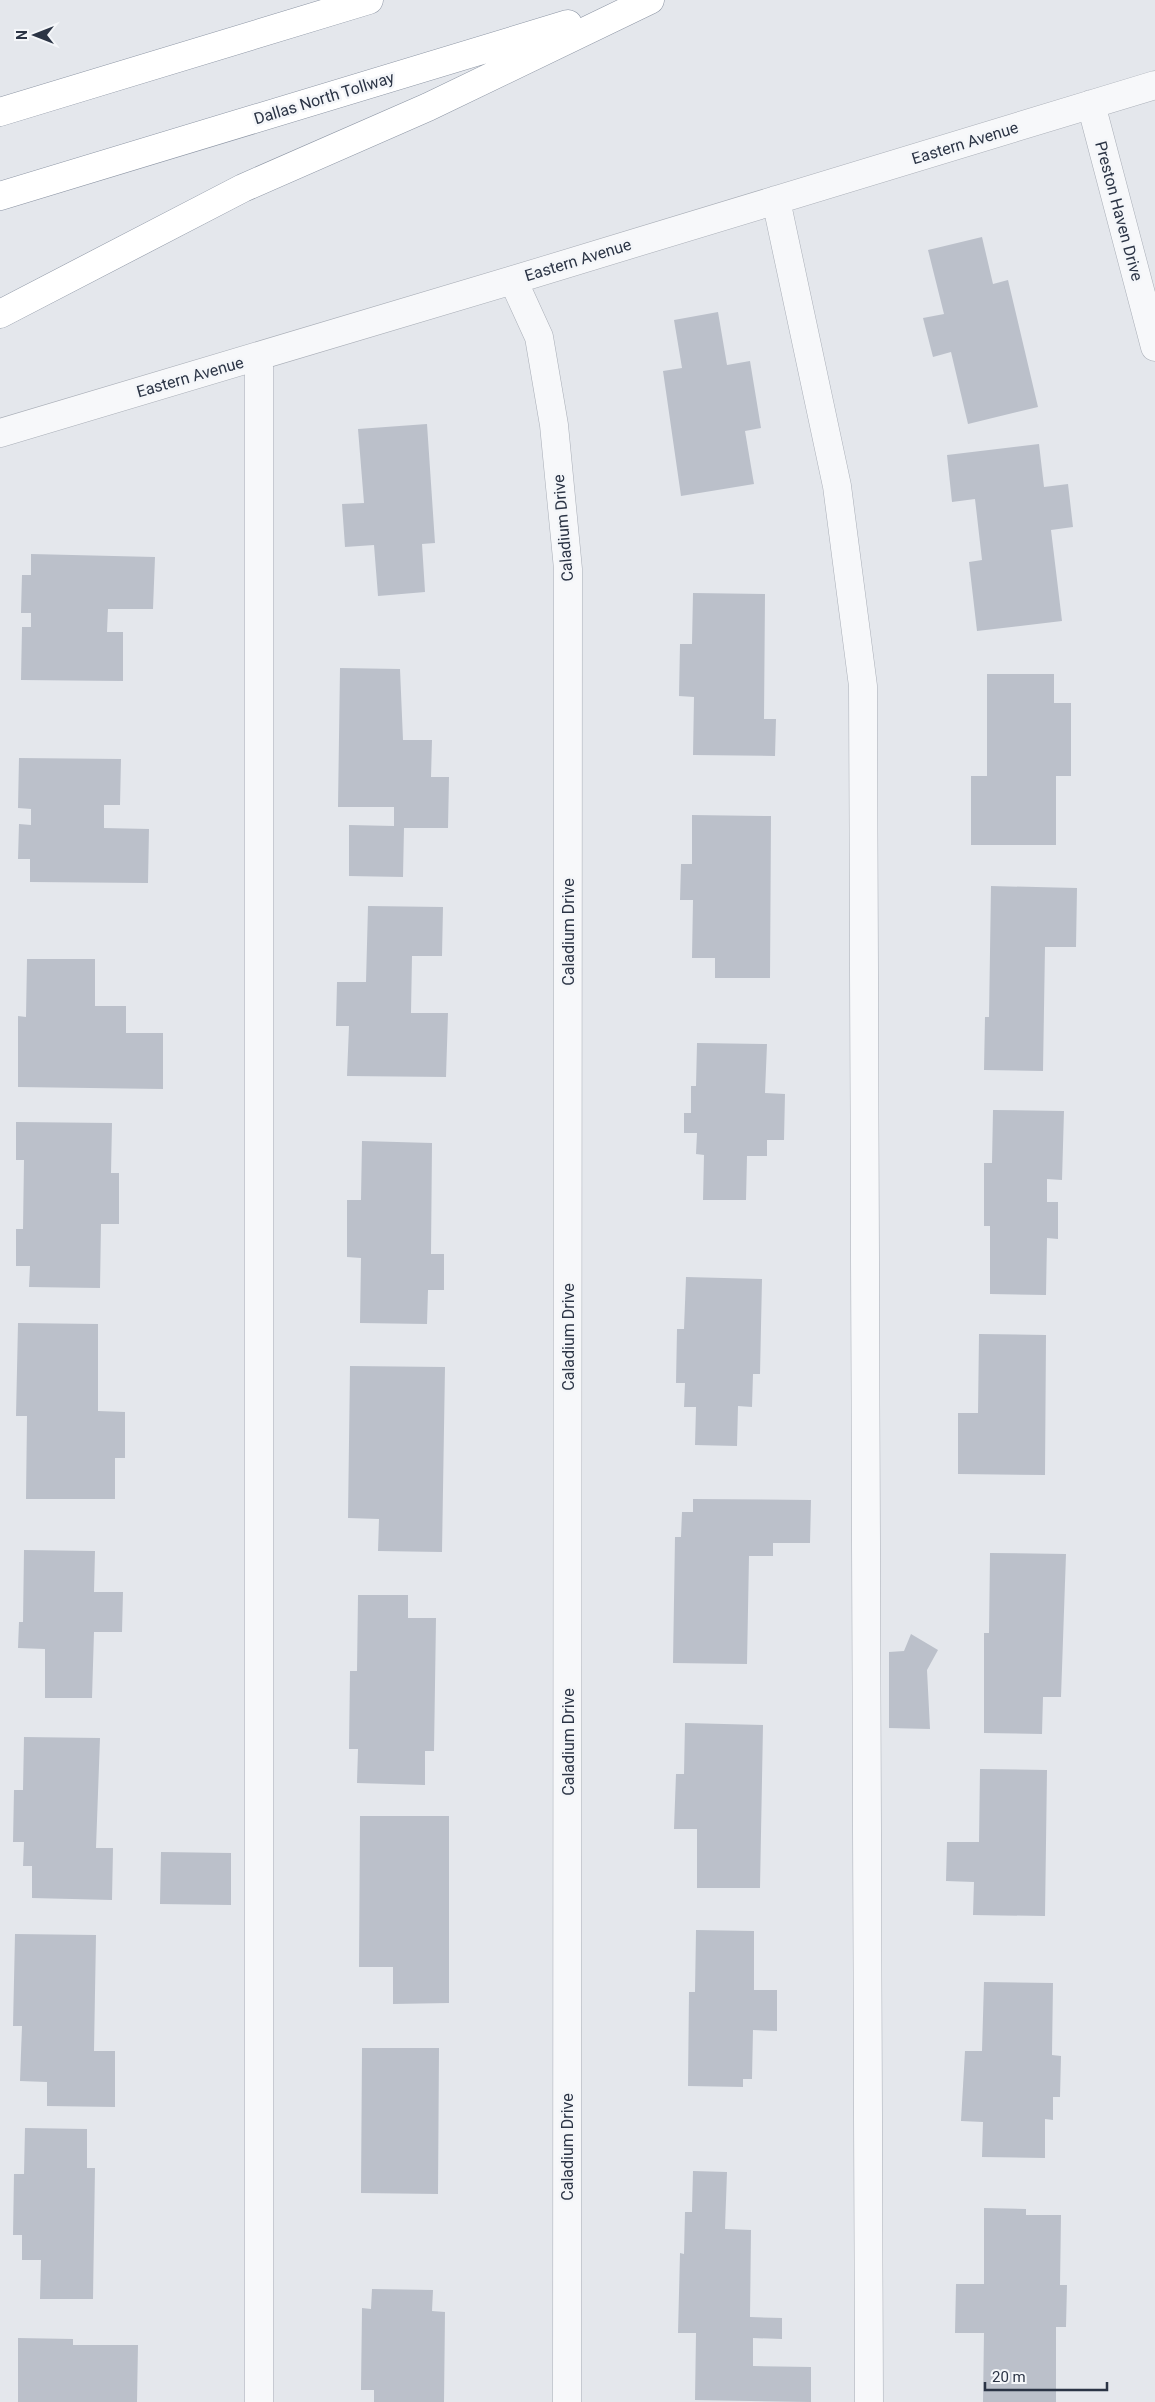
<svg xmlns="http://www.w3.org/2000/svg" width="1155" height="2402" font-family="Roboto,sans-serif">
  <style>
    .building { fill: #bbc0ca }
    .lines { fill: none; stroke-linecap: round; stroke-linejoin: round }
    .minor-casing { stroke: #a9aeb7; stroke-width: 29 }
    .highway-casing { stroke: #8b94a3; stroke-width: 29 }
    .minor { stroke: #f7f8fa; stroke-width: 28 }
    .highway { stroke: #fff; stroke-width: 28 }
    .labels { text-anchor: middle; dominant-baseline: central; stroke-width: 5; stroke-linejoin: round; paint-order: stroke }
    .street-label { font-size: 16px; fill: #2b3445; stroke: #f4f6f9 }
  </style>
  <rect width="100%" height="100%" fill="#e4e7ec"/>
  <path class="building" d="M982 237 993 284 1008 280 1038 407 968 424 951 352 933 357 923 318 944 314 928 250Z
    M718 312 727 365 750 361 761 428 745 431 754 484 681 496 663 371 682 368 674 320Z
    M427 424 435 543 422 544 425 592 378 596 374 545 345 547 342 504 364 503 358 429Z
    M1039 444 1044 487 1068 484 1073 527 1051 530 1062 621 977 631 969 562 982 560 975 499 952 502 947 455Z
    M31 554 155 557 153 609H108L107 632H123V681L21 680 22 627H31V613H21L22 575H31Z
    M693 593 765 594 764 719H776L775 756 693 755 694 697 679 696 680 644H692Z
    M340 668 400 669 403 740H432L431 777H449L448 828H404L403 877 349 876V825L394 826V807H338Z
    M987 674H1054V703H1071V776H1056V845H971V776H987Z
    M19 758 121 759 120 805H104V828L149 829 148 883 30 882V859H18L19 824 31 825V809L18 808Z
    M692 815 771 816 770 978H715V958H692L693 900H680L681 864H692Z
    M991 886 1077 888 1076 947H1045L1043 1071 984 1070 985 1017H989Z
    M368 906 443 907 442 956H412L411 1013H448L446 1077 347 1076 349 1026H336L337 982H366Z
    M27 959H95V1006H126V1033H163V1089L18 1087V1016L26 1017Z
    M697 1043 767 1044 765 1093 785 1094 784 1140H767V1156H747L746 1200H703L704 1155 696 1154 697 1133H684V1113H691V1086H696Z
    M993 1110 1064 1111 1062 1180 1047 1179V1202H1058V1239L1047 1238 1046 1295 990 1294V1226H984V1163H992Z
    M16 1122 112 1123 111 1173H119V1224H101L100 1288 29 1287 30 1266H16V1229H23L24 1160H16Z
    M362 1141 432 1143 431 1254H444V1290H428L427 1324 360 1323 361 1258 347 1257V1200H361Z
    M686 1277 762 1279 760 1374H753L752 1407 738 1406 737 1446 695 1445 696 1407H684L685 1383H676L677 1329H684Z
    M18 1323 98 1324V1411L125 1412V1458H115V1499H26L27 1416H16Z
    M979 1334 1046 1335 1045 1475 958 1474V1413H978Z
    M350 1366 445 1367 442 1552 378 1551 379 1519 348 1518Z
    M693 1499 811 1500 810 1543H773V1556H749L747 1664 673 1663 675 1537H681L682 1512H693Z
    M24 1550 95 1551 94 1592H123L122 1632H94L92 1698H45V1649L18 1648 19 1622H23Z
    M990 1553 1066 1554 1061 1697H1043L1042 1734 984 1733V1633H989Z
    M358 1595H408V1618H436L434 1751H425V1785L357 1783 358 1749H349L350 1671H357Z
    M911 1634 938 1650 927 1670 930 1729 889 1728V1652L904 1651Z
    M685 1723 763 1725 760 1888H697V1829H674L676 1774H684Z
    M24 1737 100 1738 96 1848H113L112 1900 32 1898V1866H23L24 1842H13L14 1790H23Z
    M980 1769 1047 1770 1045 1916 973 1915 974 1882 946 1881 947 1842H979Z
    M360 1816H449V2003L393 2004V1967H359Z
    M161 1852 231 1853V1905L160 1904Z
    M696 1930 754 1931V1990H777V2031L753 2030 752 2079H743V2087L688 2086 689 1992H695Z
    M15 1934 96 1935 94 2051H115V2107L47 2106V2082L20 2081 22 2026H13Z
    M984 1982 1053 1983 1052 2055 1061 2056 1060 2097H1053V2120L1045 2119V2158L982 2157 983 2122 961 2121 965 2051H982Z
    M362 2048H439L438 2194 361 2193Z
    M25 2128 87 2129V2168H95L93 2299H40L41 2260H22V2235H13L14 2174H24Z
    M693 2171 727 2172 725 2229 751 2230 750 2317 782 2318V2339L753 2338V2366L811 2367V2402L695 2400 696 2333H678L680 2253 684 2254 685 2212H692Z
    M984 2208 1026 2209V2215H1061L1060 2285H1067L1066 2327H1056V2402H983L984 2333H955L956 2284H984Z
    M372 2289 433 2290 432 2311 445 2312 444 2402H374V2390H361L362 2308 371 2309Z
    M18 2338 73 2339V2345H138L137 2402H18Z"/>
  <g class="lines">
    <defs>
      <path id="minor" d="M1091 104 1155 347
        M776 200 837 486 863 686 869 2402
        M513 280 539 337 554 425 568 569 567 2402
        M259 356V2402
        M0 433 513 280 1155 85"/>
      <path id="highway" d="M0 112 369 0
        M0 196 568 24
        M0 314 243 188 428 107 650 0"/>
    </defs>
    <use href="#minor" class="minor-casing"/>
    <use href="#highway" class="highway-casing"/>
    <use href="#minor" class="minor"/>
    <use href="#highway" class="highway"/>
  </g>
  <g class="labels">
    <g class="street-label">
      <text transform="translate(324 98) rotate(-17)">Dallas North Tollway</text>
      <text transform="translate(965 143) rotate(-17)">Eastern Avenue</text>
      <text transform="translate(1119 211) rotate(75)">Preston Haven Drive</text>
      <text transform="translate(578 260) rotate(-17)">Eastern Avenue</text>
      <text transform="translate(190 377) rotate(-16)">Eastern Avenue</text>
      <text transform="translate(563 528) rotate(-95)">Caladium Drive</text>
      <text transform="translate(568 932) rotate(-90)">Caladium Drive</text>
      <text transform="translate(568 1337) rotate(-90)">Caladium Drive</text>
      <text transform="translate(568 1742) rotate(-90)">Caladium Drive</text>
      <text transform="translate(567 2147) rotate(-90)">Caladium Drive</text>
    </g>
  </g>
  <g transform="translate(35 35) rotate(270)" stroke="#f4f6f9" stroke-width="4" paint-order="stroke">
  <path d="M0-4L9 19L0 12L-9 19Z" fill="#2b3445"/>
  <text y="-8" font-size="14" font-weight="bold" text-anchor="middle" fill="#2b3445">N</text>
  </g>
  <path d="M985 2382v8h122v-8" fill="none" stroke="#2b3445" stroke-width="2.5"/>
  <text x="992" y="2382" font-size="15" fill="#2b3445" stroke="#f4f6f9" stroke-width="4" paint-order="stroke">20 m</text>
</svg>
